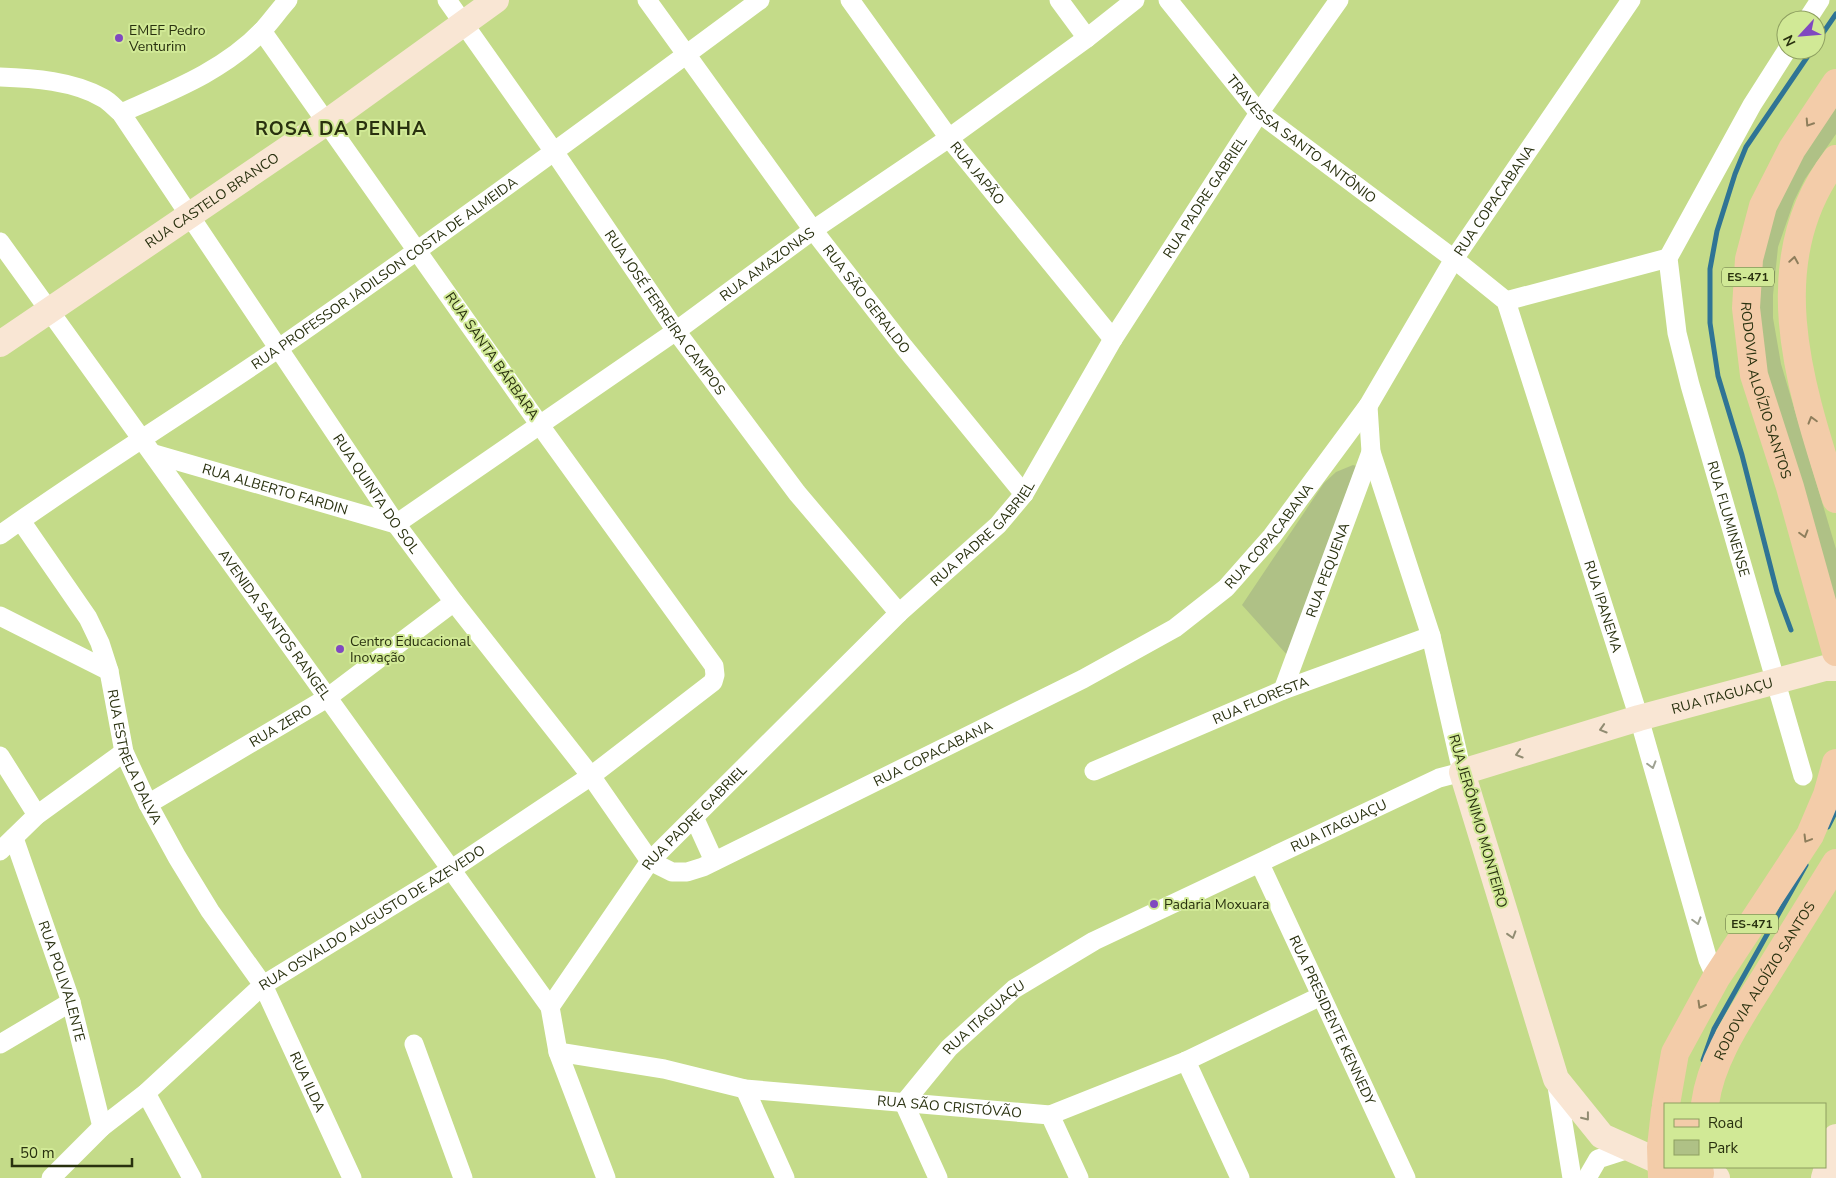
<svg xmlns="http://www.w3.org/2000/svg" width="1836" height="1178" font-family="'Nunito Sans',sans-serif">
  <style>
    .green { fill: #afc186 }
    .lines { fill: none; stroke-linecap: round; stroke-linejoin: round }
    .stream { stroke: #2f7495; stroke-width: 5 }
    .street { stroke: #fff; stroke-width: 19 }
    .secondary { stroke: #f9e6d4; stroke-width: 26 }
    .primary { stroke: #f3cca9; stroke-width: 28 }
    .oneway { stroke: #8e7e5c }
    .oneway2 { stroke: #918c72 }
    .oneway3 { stroke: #9fa293 }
    .poi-dot { fill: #8049c0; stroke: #d1e996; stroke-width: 2 }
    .labels { text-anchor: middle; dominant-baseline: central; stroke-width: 4; stroke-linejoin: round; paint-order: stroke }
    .shield { fill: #d1e996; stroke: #5b6838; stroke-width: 1 }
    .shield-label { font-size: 12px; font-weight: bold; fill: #29310f }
    .poi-label { font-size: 14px; fill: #29310f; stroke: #d1e996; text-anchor: start }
    .street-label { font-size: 14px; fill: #29310f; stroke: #d1e996 }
    .district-label { font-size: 19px; font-weight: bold; letter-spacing: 1px; fill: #29310f; stroke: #d1e996 }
  </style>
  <rect width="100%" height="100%" fill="#c4db89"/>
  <path class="green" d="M1836 92V134L1805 179 1794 201 1778 247 1773 295V318L1781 364 1836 549V618L1757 345 1765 222Z
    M1353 465 1356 466 1288 656 1242 605 1324 483 1336 472Z"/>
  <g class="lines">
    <path class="stream" d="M1816 43 1836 14
      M1791 630 1777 592 1742 455 1718 376 1710 323V269L1717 231 1735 174 1746 147 1812 50
      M1828 827 1836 811
      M1703 1060 1714 1029 1806 865"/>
    <g class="street">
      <path id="s1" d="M447 0 555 153 676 331 797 493 899 613"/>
      <path id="s2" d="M647 0 813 230 904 347 1024 494"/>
      <path id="s3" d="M850 0 949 138 1113 339"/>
      <path d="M1059 0 1087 38"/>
      <path id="s4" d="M1168 0 1259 113 1454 259 1506 301 1639 718 1708 960 1716 978"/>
      <path d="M1807 20 1820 0"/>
      <path id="s5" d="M1787 50 1752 105 1668 258 1677 333 1690 385 1803 776"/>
      <path id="s6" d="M0 77C33 78 74 81 103 98 109 101 115 108 121 113L396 524 454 602 591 776 650 861 672 872H687L703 867 1083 679 1175 628 1226 588 1272 536 1368 406 1454 259 1631 0"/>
      <path d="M121 113C171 91 224 71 263 30 272 20 279 10 288 0"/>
      <path id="s7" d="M0 242 550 1007 558 1052 606 1178"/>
      <path d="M1506 301 1668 258"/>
      <path id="s8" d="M154 454 396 524 676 331 813 230 949 138 1087 38 1135 0"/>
      <path id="s9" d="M21 521 88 618 100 643 109 671 124 752 148 804 177 857 210 911 263 985 352 1178"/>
      <path id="s10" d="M0 535C91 470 187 411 279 348 442 235 601 118 760 0"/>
      <path d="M0 616 109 671"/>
      <path id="s11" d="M1283 690 1371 452"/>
      <path d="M0 756 37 815"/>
      <path id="s12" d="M1094 771 1283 690 1431 636"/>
      <path id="s13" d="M148 804 327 698 454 602"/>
      <path d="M694 817 714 861"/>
      <path id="s14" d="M14 838 71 1002 102 1127"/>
      <path d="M0 851 37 815 124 752"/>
      <path id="s15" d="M1260 864 1406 1178"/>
      <path id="s16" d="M550 1007 650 861 899 613 998 525 1024 494 1113 339 1259 113 1339 0"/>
      <path d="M0 1044 71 1002"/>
      <path d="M414 1044 463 1178"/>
      <path id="s17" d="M558 1052 664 1069 745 1089 1050 1115 1186 1061 1321 996"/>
      <path d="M1186 1061 1240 1178"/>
      <path d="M1556 1080 1572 1178"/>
      <path d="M745 1089 785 1178"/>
      <path d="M146 1093 192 1178"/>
      <path d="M1050 1115 1079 1178"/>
      <path id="s18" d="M51 1178 102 1127 146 1093 263 985 452 869 591 776 713 682 715 675 714 666 539 424 262 31"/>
      <path id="s19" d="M938 1178 904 1103 949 1048 1014 989 1094 941 1439 778 1462 772 1431 636 1371 452 1368 406"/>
      <path d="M1587 1178 1598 1159 1629 1149"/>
    </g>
    <g class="secondary">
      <path id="s20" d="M0 344 327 122 496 0"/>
      <path id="s21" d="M1660 1162 1602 1136 1556 1079 1462 772 1639 718 1825 668H1836"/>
      <path d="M1700 1173 1717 1178"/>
      <path d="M1824 1178 1836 1137"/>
    </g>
    <g class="primary">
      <path id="s22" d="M1836 83 1792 149 1763 206 1749 259 1746 308 1754 375 1790 487 1836 652"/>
      <path d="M1836 159C1757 262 1801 389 1836 499"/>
      <path d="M1666 1104 1675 1053 1716 978 1810 835 1827 795 1836 763"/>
      <path id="s23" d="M1705 1104C1711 1057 1743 1013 1767 974 1790 937 1813 900 1836 863"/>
      <path d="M1674 1167 1700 1173"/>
      <path d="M1662 1178 1661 1147 1665 1111"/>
    </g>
  </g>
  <defs><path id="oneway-chevron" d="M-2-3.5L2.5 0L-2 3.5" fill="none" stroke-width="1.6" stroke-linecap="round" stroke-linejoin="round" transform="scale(1.25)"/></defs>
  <g class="oneway">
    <use href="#oneway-chevron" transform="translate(1809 123) rotate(123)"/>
    <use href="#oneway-chevron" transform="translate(1794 260) rotate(-81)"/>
    <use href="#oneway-chevron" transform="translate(1812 420) rotate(-106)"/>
    <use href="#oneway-chevron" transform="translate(1804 534) rotate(74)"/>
    <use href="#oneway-chevron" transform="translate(1807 839) rotate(121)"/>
    <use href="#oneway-chevron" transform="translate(1701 1005) rotate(120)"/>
  </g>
  <g class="oneway2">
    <use href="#oneway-chevron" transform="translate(1603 729) rotate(163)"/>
    <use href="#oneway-chevron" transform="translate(1519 754) rotate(163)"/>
    <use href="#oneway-chevron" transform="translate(1512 935) rotate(73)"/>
    <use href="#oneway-chevron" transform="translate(1586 1117) rotate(52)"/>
  </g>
  <g class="oneway3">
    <use href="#oneway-chevron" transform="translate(1652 765) rotate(74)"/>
    <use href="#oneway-chevron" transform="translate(1697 921) rotate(74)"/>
  </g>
  <g class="poi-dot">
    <circle cx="119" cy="38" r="5"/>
    <circle cx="340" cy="649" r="5"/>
    <circle cx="1154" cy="904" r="5"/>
  </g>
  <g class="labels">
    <g class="shield">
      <rect x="1722" y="267.5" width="52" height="19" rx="4"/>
      <rect x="1726" y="914.5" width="52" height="19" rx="4"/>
    </g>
    <g class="shield-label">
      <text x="1748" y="277">ES-471</text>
      <text x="1752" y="924">ES-471</text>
    </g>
    <g class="poi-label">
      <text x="129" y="30">EMEF Pedro<tspan x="129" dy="16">Venturim</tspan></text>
      <text x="350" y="641">Centro Educacional<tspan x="350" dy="16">Inovação</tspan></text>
      <text x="1164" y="904">Padaria Moxuara</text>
    </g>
    <g class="street-label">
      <text stroke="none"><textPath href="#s4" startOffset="194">TRAVESSA SANTO ANTÔNIO</textPath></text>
      <text stroke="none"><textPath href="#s3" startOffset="215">RUA JAPÃO</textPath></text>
      <text stroke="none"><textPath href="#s16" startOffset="1049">RUA PADRE GABRIEL</textPath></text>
      <text stroke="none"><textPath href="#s20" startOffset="256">RUA CASTELO BRANCO</textPath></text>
      <text stroke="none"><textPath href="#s6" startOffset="2169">RUA COPACABANA</textPath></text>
      <text stroke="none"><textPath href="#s8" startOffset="705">RUA AMAZONAS</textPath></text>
      <text stroke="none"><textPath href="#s10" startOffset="465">RUA PROFESSOR JADILSON COSTA DE ALMEIDA</textPath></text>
      <text stroke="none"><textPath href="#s2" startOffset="371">RUA SÃO GERALDO</textPath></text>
      <text stroke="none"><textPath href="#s1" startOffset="381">RUA JOSÉ FERREIRA CAMPOS</textPath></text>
      <text transform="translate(492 356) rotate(55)">RUA SANTA BÁRBARA</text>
      <text stroke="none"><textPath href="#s22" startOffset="332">RODOVIA ALOÍZIO SANTOS</textPath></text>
      <text stroke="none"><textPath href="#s8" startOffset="126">RUA ALBERTO FARDIN</textPath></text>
      <text stroke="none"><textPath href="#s6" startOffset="588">RUA QUINTA DO SOL</textPath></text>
      <text stroke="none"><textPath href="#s5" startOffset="508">RUA FLUMINENSE</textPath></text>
      <text stroke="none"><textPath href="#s16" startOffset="644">RUA PADRE GABRIEL</textPath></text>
      <text stroke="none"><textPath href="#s6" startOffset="1764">RUA COPACABANA</textPath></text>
      <text stroke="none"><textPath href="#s11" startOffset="128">RUA PEQUENA</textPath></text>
      <text stroke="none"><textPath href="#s4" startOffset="776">RUA IPANEMA</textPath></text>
      <text stroke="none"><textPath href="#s7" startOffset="471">AVENIDA SANTOS RANGEL</textPath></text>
      <text stroke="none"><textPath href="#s21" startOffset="729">RUA ITAGUAÇU</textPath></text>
      <text stroke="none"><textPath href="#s12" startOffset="181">RUA FLORESTA</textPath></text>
      <text stroke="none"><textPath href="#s13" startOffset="154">RUA ZERO</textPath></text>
      <text stroke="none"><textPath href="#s6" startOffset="1359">RUA COPACABANA</textPath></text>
      <text stroke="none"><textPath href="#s9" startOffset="265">RUA ESTRELA DALVA</textPath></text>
      <text stroke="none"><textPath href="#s16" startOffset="239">RUA PADRE GABRIEL</textPath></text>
      <text transform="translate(1478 821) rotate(74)">RUA JERÔNIMO MONTEIRO</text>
      <text stroke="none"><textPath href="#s19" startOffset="605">RUA ITAGUAÇU</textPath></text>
      <text stroke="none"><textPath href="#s18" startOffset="415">RUA OSVALDO AUGUSTO DE AZEVEDO</textPath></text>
      <text stroke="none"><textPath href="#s14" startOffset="151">RUA POLIVALENTE</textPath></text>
      <text stroke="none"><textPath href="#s23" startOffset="138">RODOVIA ALOÍZIO SANTOS</textPath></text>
      <text stroke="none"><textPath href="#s19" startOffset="200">RUA ITAGUAÇU</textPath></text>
      <text stroke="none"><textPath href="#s15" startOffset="172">RUA PRESIDENTE KENNEDY</textPath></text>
      <text stroke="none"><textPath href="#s9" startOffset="636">RUA ILDA</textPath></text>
      <text stroke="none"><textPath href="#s17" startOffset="396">RUA SÃO CRISTÓVÃO</textPath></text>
    </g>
    <g class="district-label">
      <text x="341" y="129">ROSA DA PENHA</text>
    </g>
  </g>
  <rect x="1664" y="1103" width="162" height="65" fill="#d1e996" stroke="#8e9f60"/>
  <rect x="1674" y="1119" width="25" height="8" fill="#f3cca9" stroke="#8e9f60"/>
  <text x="1708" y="1128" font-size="15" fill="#29310f">Road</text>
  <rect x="1674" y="1140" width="25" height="15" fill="#afc186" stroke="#8e9f60"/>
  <text x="1708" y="1153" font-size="15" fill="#29310f">Park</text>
  <g transform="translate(1801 35) rotate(244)"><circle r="24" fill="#d1e996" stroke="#8e9f60"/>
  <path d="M0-4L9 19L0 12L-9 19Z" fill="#8049c0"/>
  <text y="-8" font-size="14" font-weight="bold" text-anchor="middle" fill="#29310f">N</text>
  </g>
  <path d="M12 1158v8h120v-8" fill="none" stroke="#29310f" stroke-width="2.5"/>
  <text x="20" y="1158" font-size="15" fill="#29310f" stroke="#d1e996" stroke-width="4" paint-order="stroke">50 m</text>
</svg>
